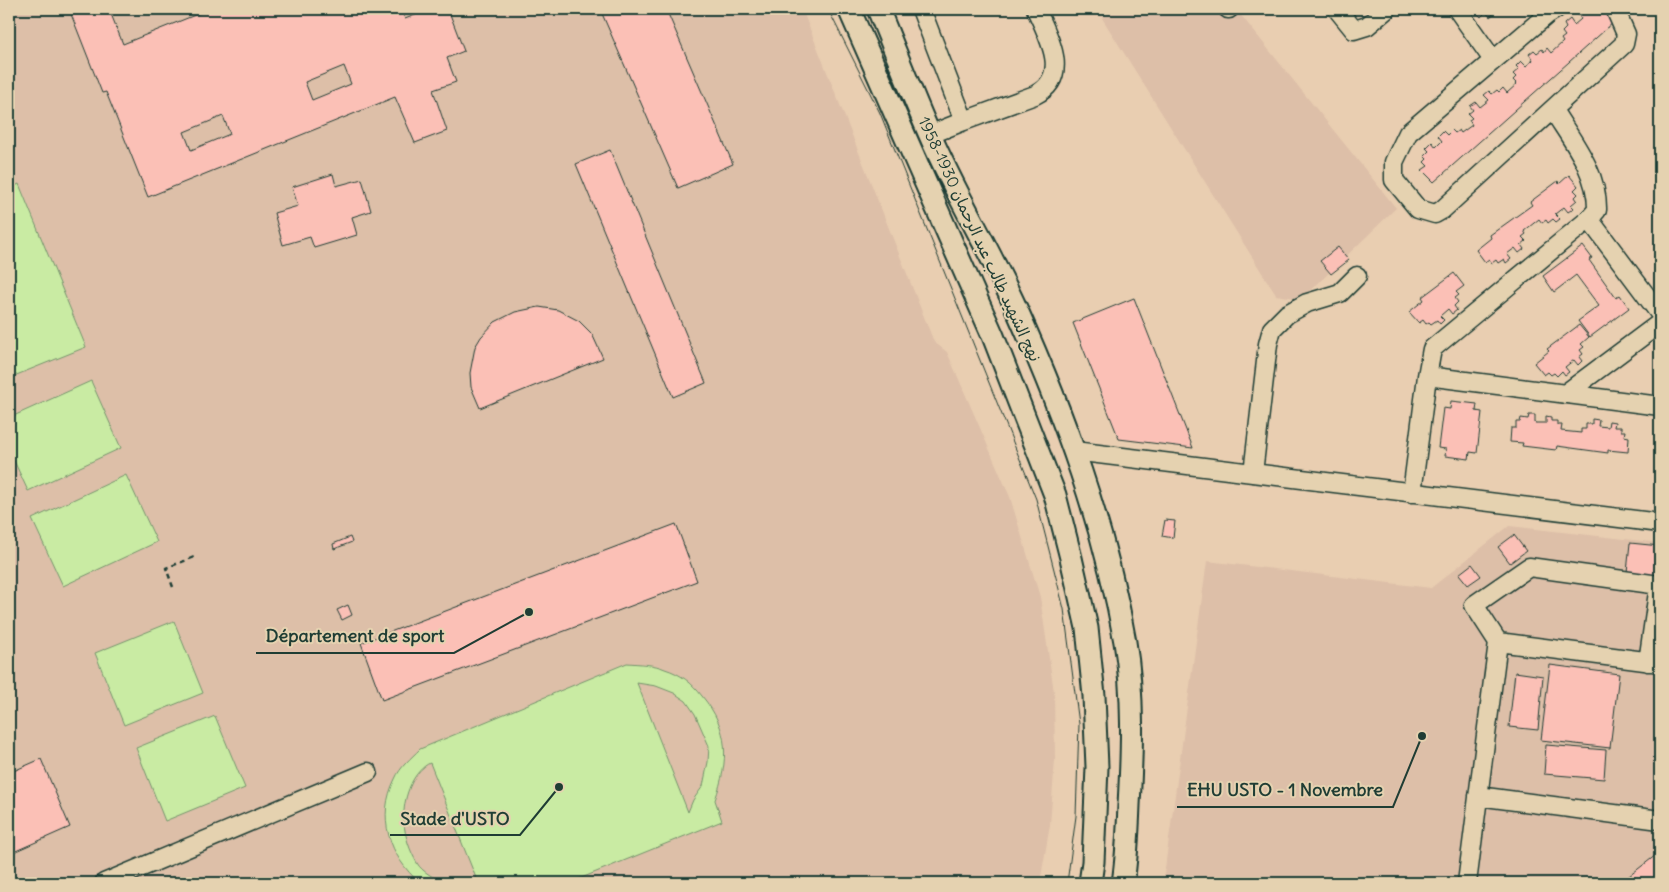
<svg xmlns="http://www.w3.org/2000/svg" width="1669" height="892" font-family="Delius,'Playpen Sans Arabic',sans-serif">
  <style>
    .built { fill: #ddbfa8 }
    .green { fill: #c9eba3; stroke: #74946c; fill-rule: evenodd }
    .building { fill: #fbc0b6; stroke: #1f3d34; fill-rule: evenodd }
    .lines { fill: none; stroke-linecap: round; stroke-linejoin: round }
    .minor-casing { stroke: #1f3d34; stroke-width: 21 }
    .major-casing { stroke: #1f3d34; stroke-width: 25 }
    .path { stroke: #1f3d34; stroke-width: 2.5; stroke-dasharray: 5 4; stroke-linecap: butt }
    .minor { stroke: #e5d2b0; stroke-width: 18 }
    .major { stroke: #e5d2b0; stroke-width: 21 }
    .tram { stroke: #1f3d34; stroke-width: 1 }
    .labels { text-anchor: middle; dominant-baseline: central; stroke-width: 4; stroke-linejoin: round; paint-order: stroke }
    .street-label { font-size: 16px; fill: #1f3d34; stroke: #e5d2b0 }
    .leader { fill: none; stroke: #1f3d34; stroke-width: 2 }
    .callout-dot { fill: #1f3d34; stroke: #e5d2b0; stroke-width: 2 }
    .callout-label { font-size: 18px; text-anchor: middle; font-weight: bold; fill: #1f3d34; stroke: #e5d2b0; stroke-width: 4; stroke-linejoin: round; paint-order: stroke }
  </style>
  <rect width="100%" height="100%" fill="#e9ceb1"/>
  <filter id="ink" filterUnits="userSpaceOnUse"><feTurbulence type="fractalNoise" baseFrequency=".02" numOctaves="2"/><feDisplacementMap in="SourceGraphic" scale="10" xChannelSelector="R" yChannelSelector="G"/><feConvolveMatrix kernelMatrix="1 2 1 2 8 2 1 2 1" color-interpolation-filters="sRGB"/></filter>
  <g filter="url(#ink)">
    <path class="built" d="M9 9H802L934 342 947 352 1010 497 1040 597 1054 692 1055 760 1050 825 1040 883H9Z
      M1114 9H1236L1396 208 1302 299 1276 295 1102 18Z
      M1509 526 1660 543V883H1163L1207 561 1431 588Z"/>
    <path class="green" d="M19 184 86 347 9 378V189Z
      M91 381 121 448 28 491 9 450V418Z
      M126 475 157 542 63 586 32 519Z
      M174 621 203 693 124 725 95 653Z
      M627 663C640 664 654 664 665 669 681 674 692 683 702 696 730 730 729 760 715 800L722 821 569 883H478L430 763C423 766 416 774 412 782 399 808 402 837 417 863 422 872 435 878 444 883H420C389 856 376 817 395 779 400 767 411 758 420 749ZM637 683 656 686 674 693 686 701 695 714 709 746 708 762 703 786 693 800 688 812Z
      M215 716 245 788 165 821 136 748Z"/>
    <path class="building" d="M69 9H109L123 44 210 9H401L405 19 430 9H448L464 51 447 58 456 82 433 90 447 131 415 143 395 97 148 197 106 92 102 93ZM344 66 351 84 312 100 305 82ZM223 116 230 134 191 150 184 132Z
      M600 9H666L733 164 678 188Z
      M1479 9H1499L1490 17 1486 12 1481 17 1476 12Z
      M1591 9 1594 12 1597 9 1600 14 1604 10 1614 22 1434 182 1422 170 1428 166 1424 162 1427 159 1424 156 1429 151 1426 148 1432 142 1436 147 1442 141 1438 136 1443 131 1447 135 1452 130 1455 133 1459 130 1461 133 1472 125 1469 120 1472 118 1468 114 1473 110 1470 106 1476 102 1480 107 1489 100 1484 95 1489 91 1492 94 1497 90 1499 92 1503 88 1507 93 1517 84 1513 80 1516 77 1513 74 1519 69 1516 66 1521 61 1526 66 1533 60 1529 54 1534 50 1537 53 1542 49 1544 52 1547 48 1551 53 1563 42 1561 39 1565 36 1562 32 1566 28 1564 24 1570 19 1574 25 1581 19 1578 14 1583 10 1586 13Z
      M610 150 706 383 673 397 576 164Z
      M333 174 336 186 362 179 371 211 352 217 357 235 314 248 310 237 283 245 274 213 298 206 292 187Z
      M1569 175 1578 186 1574 190 1578 194 1575 197 1577 200 1571 205 1574 208 1568 212 1564 207 1555 214 1560 219 1556 222 1553 219 1548 223 1546 220 1542 223 1539 219 1524 231 1526 234 1522 237 1526 241 1521 245 1524 249 1519 253 1515 248 1507 254 1511 259 1506 263 1504 259 1498 263 1496 260 1492 263 1489 259 1485 262 1476 250 1491 238 1490 235 1532 205 1530 202 1558 181 1559 184Z
      M1583 246 1592 258 1589 260 1616 298 1620 295 1629 308 1590 337 1578 321 1599 306 1576 275 1554 292 1543 276Z
      M1338 247 1349 260 1331 274 1320 261Z
      M1454 273 1464 286 1456 292 1459 295 1455 298 1458 302 1454 306 1457 310 1452 314 1448 309 1440 316 1444 320 1440 324 1437 320 1431 324 1429 322 1426 324 1423 320 1419 323 1409 312 1424 300 1422 297Z
      M1134 298 1193 448 1119 439 1073 323Z
      M539 307 558 310 579 321 592 334 603 358 480 408 471 387 470 373 475 347 481 337 495 322 515 312Z
      M1579 325 1589 337 1581 344 1584 347 1580 350 1583 354 1579 357 1582 361 1578 365 1574 360 1565 367 1569 372 1565 375 1562 371 1557 376 1554 373 1551 375 1548 372 1544 375 1534 363 1549 351 1547 349Z
      M1451 401 1477 404 1476 411 1482 412 1477 453 1470 452 1469 459 1445 456 1446 449 1438 448 1443 408 1450 409Z
      M1529 415H1535V423H1546V416L1551 417V421H1557V425H1562L1561 431 1581 433V429H1586V424H1592V419L1599 420 1598 426 1608 427 1609 421 1615 422 1614 427H1621V431H1625L1624 436 1629 437 1628 452 1608 450V453L1557 446 1556 450 1522 446 1523 443 1510 442 1511 428H1516V422H1520L1521 418 1528 419Z
      M1660 441V475H1656Z
      M1165 520 1175 521 1173 538 1162 536Z
      M676 524 697 581 382 700 361 643Z
      M1514 535 1526 551 1510 563 1498 547Z
      M350 537 352 542 334 549 333 544Z
      M1630 543 1660 546V576L1627 572Z
      M1472 564 1481 576 1468 585 1459 574Z
      M348 605 352 615 342 620 337 610Z
      M1550 665 1619 674 1610 748 1541 740Z
      M1515 672 1543 676 1538 730 1509 727Z
      M1546 745 1606 750 1604 779 1544 774Z
      M41 759 70 827 9 854V773Z
      M1660 852V883H1620Z"/>
    <g class="lines">
      <defs>
        <path id="minor" d="M921 9 964 121
          M1228 9H1229
          M1337 9 1354 30 1367 26 1387 9
          M1457 9 1493 60
          M1556 9 1548 14 1408 133 1394 162V180L1418 209 1435 214 1442 210 1624 44 1626 34 1615 9
          M1553 110C1572 141 1598 172 1597 210L1589 219
          M929 135 964 121 1035 95C1072 76 1048 37 1036 9
          M1427 376 1432 349 1589 219 1660 314
          M1565 394 1660 323
          M1074 451 1660 523
          M1253 473 1268 344 1272 329 1287 314 1307 303 1340 293 1357 276
          M1412 493 1427 376 1660 406
          M1498 642 1474 605 1529 567 1659 585 1648 662
          M1478 796 1660 820
          M104 883 368 772
          M1467 883 1498 642 1660 663"/>
        <path id="major" d="M849 9 993 336 1055 495 1071 558 1087 628 1094 696 1097 767 1093 862 1090 883
          M878 9C895 50 911 92 929 133 955 193 989 249 1016 308 1064 415 1105 526 1125 642 1134 695 1132 751 1129 805 1128 831 1127 857 1123 883"/>
      </defs>
      <use href="#minor" class="minor-casing"/>
      <use href="#major" class="major-casing"/>
      <path class="path" d="M173 587 166 568 197 556"/>
      <use href="#minor" class="minor"/>
      <use href="#major" class="major"/>
      <path class="tram" d="M828 9 880 113 1036 499 1064 609 1079 724 1076 816 1067 883"/>
    </g>
  </g>
  <g class="labels">
    <g class="street-label">
      <text transform="translate(980 239) rotate(65)">نهج الشهيد طالب عبد الرحمان 1930-1958</text>
    </g>
  </g>
  <path class="leader" d="M529 612L454 653H256M1422 736L1393 807H1177M559 787L520 835H390"/>
  <g class="callout-dot">
    <circle cx="529" cy="612" r="5"/>
    <circle cx="1422" cy="736" r="5"/>
    <circle cx="559" cy="787" r="5"/>
  </g>
  <g class="callout-label">
    <text x="355" y="642">Département de sport</text>
    <text x="1285" y="796">EHU USTO - 1 Novembre</text>
    <text x="455" y="825">Stade d'USTO</text>
  </g>
  <rect width="1669" height="892" fill="none" stroke="#e5d2b0" stroke-width="30"/>
  <rect x="15" y="15" width="1639" height="862" fill="none" stroke="#1f3d34" stroke-width="2" filter="url(#ink)"/>
</svg>
